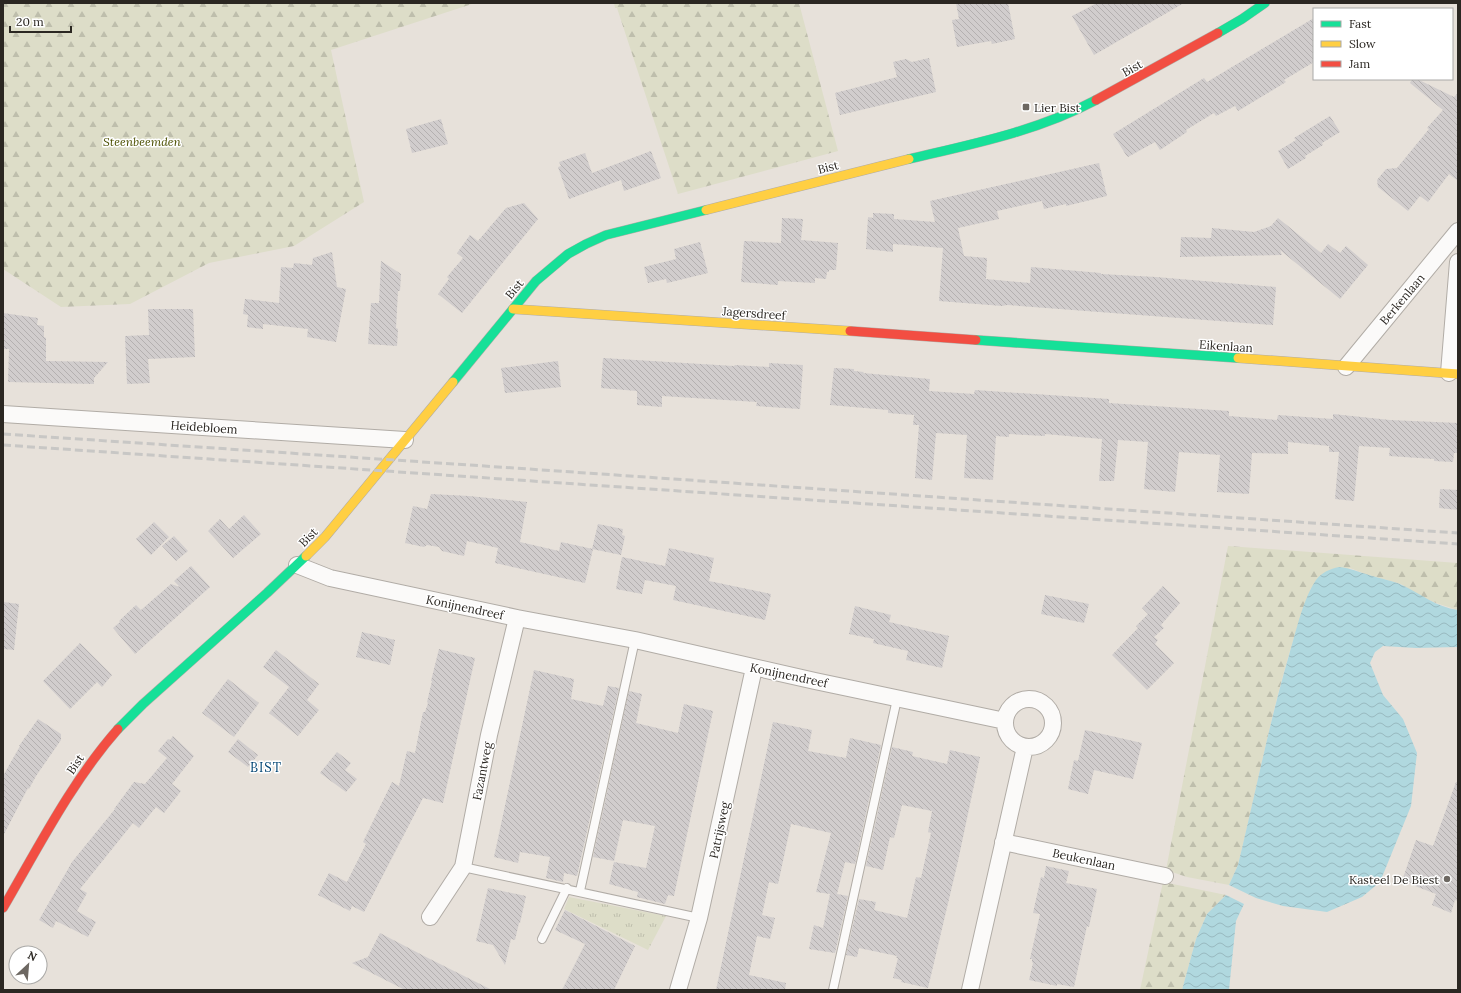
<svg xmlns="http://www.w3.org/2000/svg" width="1461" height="993" font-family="Lora,serif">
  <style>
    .grass { fill: url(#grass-tufts) }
    .forest { fill: url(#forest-firs) }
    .water { fill: url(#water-waves) }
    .building { fill: url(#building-back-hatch) }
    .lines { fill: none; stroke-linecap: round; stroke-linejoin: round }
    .lane-casing { stroke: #b1aca6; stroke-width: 10 }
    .street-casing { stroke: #b1aca6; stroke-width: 18 }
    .fast-casing { stroke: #b1aca6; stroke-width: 10 }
    .slow-casing { stroke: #b1aca6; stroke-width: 10 }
    .jam-casing { stroke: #b1aca6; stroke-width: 10 }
    .lane { stroke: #fbfaf9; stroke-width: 8 }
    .street { stroke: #fbfaf9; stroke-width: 16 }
    .fast { stroke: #16e098; stroke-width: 9 }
    .slow { stroke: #ffcf43; stroke-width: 9 }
    .jam { stroke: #f24e42; stroke-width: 9 }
    .rail { stroke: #c8c7c5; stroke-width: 3; stroke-dasharray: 8 4; stroke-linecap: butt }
    .poi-dot { fill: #6d6862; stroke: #fff; stroke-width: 1.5 }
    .labels { text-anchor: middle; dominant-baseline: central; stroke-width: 3; stroke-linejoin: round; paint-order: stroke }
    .street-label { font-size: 12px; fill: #2b2722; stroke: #fff }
    .poi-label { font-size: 12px; fill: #2b2722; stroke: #fff; text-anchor: start }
    .park-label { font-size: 12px; font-style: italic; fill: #4c5000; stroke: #fff }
    .neighbourhood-label { font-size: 13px; letter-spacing: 1px; fill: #004473; stroke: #fff }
  </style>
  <defs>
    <pattern id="grass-tufts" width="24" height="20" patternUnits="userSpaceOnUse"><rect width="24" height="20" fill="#ddddc8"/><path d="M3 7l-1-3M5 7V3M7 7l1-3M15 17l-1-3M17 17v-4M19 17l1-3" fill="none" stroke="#bebeac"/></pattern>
    <pattern id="forest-firs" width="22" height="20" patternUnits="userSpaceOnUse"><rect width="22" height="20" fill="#ddddc8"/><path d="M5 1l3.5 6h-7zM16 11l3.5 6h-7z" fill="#bebeac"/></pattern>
    <pattern id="water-waves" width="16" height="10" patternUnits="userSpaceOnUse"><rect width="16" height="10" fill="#b0d8df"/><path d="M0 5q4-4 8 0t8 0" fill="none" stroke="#98b9bf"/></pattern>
    <pattern id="building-back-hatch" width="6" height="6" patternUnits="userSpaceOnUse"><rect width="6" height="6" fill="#d1cdcd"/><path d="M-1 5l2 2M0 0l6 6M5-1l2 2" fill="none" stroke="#b4b0b0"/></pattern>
  </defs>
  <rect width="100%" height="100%" fill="#e7e1da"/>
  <path class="grass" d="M569 897 666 916 648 950 564 909Z"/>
  <path class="forest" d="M3 3H475L331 50 364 202 294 246 209 263 130 304 61 307 3 269Z
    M614 3H799L838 151 678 194 617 8H615Z
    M1228 546 1458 563V610L1436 603 1416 594 1401 584 1368 575 1350 568 1311 588C1277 678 1261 772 1238 865L1229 885 1187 877 1166 870Z
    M1163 882 1226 895 1207 914 1196 939 1182 990H1140Z"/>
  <path class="water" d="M1339 567C1350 568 1359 572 1369 575 1380 579 1392 580 1402 585 1421 594 1436 607 1458 610V647L1416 648 1383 646 1375 652 1370 663 1383 695 1403 719 1417 753 1411 806 1380 882 1362 897 1327 912 1283 906 1256 898 1229 885 1238 865C1255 795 1269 724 1289 655 1296 632 1303 599 1316 580 1322 572 1330 569 1339 567Z
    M1226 895 1244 904 1236 921 1229 990H1182L1196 939 1207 914Z"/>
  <path class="building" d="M956 3H1008L1015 39 992 44 991 41 957 47 952 20 959 19Z
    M1097 3H1184L1094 55 1072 16Z
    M1314 18V62L1284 80 1286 82 1238 111 1235 106 1216 116 1214 113 1186 130 1187 132 1160 150 1155 142 1128 157 1126 155 1113 134 1204 78 1207 82Z
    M929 58 936 92 840 115 835 93 897 77 893 62 906 59 912 62Z
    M1412 79H1417L1454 97 1458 93V181L1449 174 1428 202 1420 196 1408 211 1378 187 1377 180 1386 169 1397 168 1429 129 1427 128 1443 110 1410 83Z
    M1330 116 1340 132 1322 143 1323 145 1305 156 1306 158 1288 169 1278 151 1296 140 1294 138Z
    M441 119 448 144 412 153 406 129Z
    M651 151 661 178 624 191 621 180 569 199 558 167 561 166 559 162 585 153 592 173Z
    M1099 163 1107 196 1066 206V204L1044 209 1042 201 997 211 999 219 958 228 964 256 987 258 986 279 1030 283 1031 267 1101 273V274L1156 277 1276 287 1273 325 1007 305 1002 306 939 301 943 248 893 244V252L866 249 868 217 873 218V213L894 214V219L935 222 930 201Z
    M524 203 538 219 462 313 438 294 449 279 447 277 463 258 457 253 470 235 478 241 506 208Z
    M782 218 803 219 801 240 838 243 836 270H829V272H827L826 279 815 278V283L778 281V285L741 282 744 241 781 243Z
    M1278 218 1321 253 1328 244 1340 253 1346 246 1368 265 1340 299 1280 250 1282 255 1180 257 1181 237 1211 238 1212 228 1254 232 1271 226Z
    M700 242 708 273 667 283 666 279 648 283 644 267 676 259 674 249Z
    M332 252 337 287 346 289 336 342 307 337 308 329 263 324V329L247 327 248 315 243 314 245 299 279 303 281 267 293 268 294 263 312 265 313 258Z
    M381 261 401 274 400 291H398L396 328 398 329 397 346 368 344 371 303H379Z
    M148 309H193L195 357 148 359 150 383 127 384 125 336 149 335Z
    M3 313 38 318 37 325 44 326V337L46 338V361L108 362 94 378V384L8 382 9 349H3Z
    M603 358 734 366 735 365 769 367V363L803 365 800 409 756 406 757 402 662 396V407L637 405V391L601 388Z
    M558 361 561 387 505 393 501 368Z
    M834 368 854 369V371L864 372 863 373 930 379 929 391 974 394 975 390 1109 399V403L1229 411V416L1277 420 1278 415 1333 419V414L1390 420 1458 423V453H1454L1453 462 1434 461V459L1389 456 1390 448 1359 446 1354 501 1335 499 1339 452H1329V446L1288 442V454L1252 453 1249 494 1217 492 1220 455 1179 452 1175 492 1144 489 1148 442 1118 440 1114 481H1099L1102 439 1045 434V436L1009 434V437L996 436 993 480 964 478 967 435 936 433 932 480 915 478 919 425H913L914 415 888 413V410L830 405Z
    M1440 489 1458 490V510L1439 508Z
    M431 494 469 496 527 502 520 542 559 551 561 542 593 549 585 583 495 563 498 548 467 541 464 556 442 551 439 547 427 545 424 547 405 543 413 506 427 509Z
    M244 515 261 534 233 558 208 531 220 519 229 529Z
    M154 522 169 537 151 555 136 539Z
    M598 524 623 529 622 535 625 536 621 555 592 549Z
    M174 536 188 551 176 561 162 546Z
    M669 548 714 558 709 581 771 594 765 620 673 600 676 586 645 580 642 594 616 589 622 557 665 566Z
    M191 566 210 587 135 654 113 628 120 622 119 621 136 605 141 610 171 584 180 587 174 581Z
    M1163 586 1180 603 1161 625 1164 628 1154 637 1158 640 1155 644 1174 663 1147 690 1112 655 1138 628 1136 626 1148 614 1142 608Z
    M1045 595 1089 604 1084 623 1041 614Z
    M3 602 19 604 14 650 3 649Z
    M855 606 891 615 889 622 949 636 942 668 906 660 908 651 873 643 874 639 849 634Z
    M362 632 395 640 390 665 356 657Z
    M80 643 112 675 102 687 97 682 70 709 43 681Z
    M439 649 475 658 443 803 423 798 364 912 352 906 350 911 318 895 329 873 347 882 366 844 363 842 392 782 399 786 407 751 415 753 423 712H425L428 703 427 702 432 681H431Z
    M276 650 319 684 307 700 319 710 298 736 269 713 289 687 263 667Z
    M534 670 574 679 571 699 603 706 608 686 619 688 577 876 564 873 563 882 546 878 550 857 520 852 518 863 494 857Z
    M228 679 259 703 234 737 202 713Z
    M629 691 642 694 636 723 678 733 684 704 713 711 674 896 668 895 665 904 637 897 638 892 609 884 614 862 646 868 655 826 623 820 614 861 593 857Z
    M38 719 61 734V740L36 776 29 789 28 788 3 836V776L20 746H19Z
    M773 722 812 730 808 751 846 758 850 738 881 745 855 864 845 862 837 894 848 896 835 953 809 949 814 925 823 928 830 894 816 892 831 833 791 824 778 884 769 882 762 915 775 918 770 939 757 936 749 975 786 983 785 990H716Z
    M1085 730 1142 743 1133 779 1094 770 1088 794 1068 789 1074 760 1078 761Z
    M173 736 194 756 172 784 181 791 164 813 156 807 139 828 133 823 80 889 87 893 77 911 96 922 88 937 56 921 53 928 39 920 72 862 115 809H114L134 782 145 784 167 758 158 751 168 739 170 740Z
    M238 739 258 755 248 767 228 752Z
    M892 747 913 752 912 756 947 764 950 750 980 757 958 861 928 988 901 982 902 980 893 978 898 958H896L897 956 859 948 857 957 846 955 859 899 876 902 874 910 907 918 916 877 921 878 931 833 928 832 932 811 902 805 894 838 890 837 883 870 866 866Z
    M337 752 351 763 345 770 357 779 346 792 320 773Z
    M1456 782H1458V901L1455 900 1451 913 1432 905 1436 894 1402 881 1416 840 1433 846Z
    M1046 866 1069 871 1066 883 1097 889 1089 927 1087 926 1074 987 1057 984V986L1029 980 1033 963 1032 962V959H1030L1040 914 1033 913 1041 877 1044 878Z
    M488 888 526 896 520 923H519L515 940 511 939 505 965 493 945 476 941Z
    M565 910 635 946 614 990H562L585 944 555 930Z
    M380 933 424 956 492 990H405L352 963 368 957Z"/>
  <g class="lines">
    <defs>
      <path id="lane" d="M463 867 699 918
        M580 891 635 640
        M542 939 567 888
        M833 990 897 699"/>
      <path id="street" d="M1346 367 1458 231
        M1449 373 1458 262
        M3 414 405 440
        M297 565 330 578 517 618 635 640 815 681 1005 721
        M1005 723a24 24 0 1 1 48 0a24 24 0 1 1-48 0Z
        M1003 842 1165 876
        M430 917 463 867 489 735 517 618
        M678 990 699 918 754 668
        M970 990 1025 747"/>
      <path id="fast" d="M1218 33 1242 19 1265 3
        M909 159C973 144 1038 131 1096 100
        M976 340 1238 358
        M453 382 536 281 568 254 586 244 606 235 706 210
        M118 729 143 704 267 593 306 556"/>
      <path id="slow" d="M706 210 909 159
        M513 309 850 331
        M1238 358 1458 374
        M306 556 325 537 453 382"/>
      <path id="jam" d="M1096 100 1218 33
        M850 331 976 340
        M3 908C38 848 72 781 118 729"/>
    </defs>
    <use href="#lane" class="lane-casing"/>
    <use href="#street" class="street-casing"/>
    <use href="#fast" class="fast-casing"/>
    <use href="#slow" class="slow-casing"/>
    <use href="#jam" class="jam-casing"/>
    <use href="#lane" class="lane"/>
    <use href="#street" class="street"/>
    <use href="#fast" class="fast"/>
    <use href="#slow" class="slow"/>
    <use href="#jam" class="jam"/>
    <path class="rail" d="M3 434 514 468 1458 533
      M3 445 1458 544"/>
  </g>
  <g class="poi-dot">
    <rect x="1022" y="103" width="8" height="8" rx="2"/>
    <circle cx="1447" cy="879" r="4"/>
  </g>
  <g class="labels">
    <g class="street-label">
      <text transform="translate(1132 68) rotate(-29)">Bist</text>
      <text transform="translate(828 167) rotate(-14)">Bist</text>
      <text transform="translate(514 289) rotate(-51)">Bist</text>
      <text transform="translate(1402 299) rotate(-50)">Berkenlaan</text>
      <text transform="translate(754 313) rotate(4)">Jagersdreef</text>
      <text transform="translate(1226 346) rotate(4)">Eikenlaan</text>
      <text transform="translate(204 427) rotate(4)">Heidebloem</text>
      <text transform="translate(308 537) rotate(-46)">Bist</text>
      <text transform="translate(465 607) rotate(12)">Konijnendreef</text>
      <text transform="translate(789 675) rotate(12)">Konijnendreef</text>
      <text transform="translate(75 764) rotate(-56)">Bist</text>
      <text transform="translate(482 771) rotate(-79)">Fazantweg</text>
      <text transform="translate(719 830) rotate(-78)">Patrijsweg</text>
      <text transform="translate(1084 859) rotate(12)">Beukenlaan</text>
    </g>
    <g class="poi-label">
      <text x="1034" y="107">Lier Bist</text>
      <text x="1439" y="879" text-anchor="end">Kasteel De Biest</text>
    </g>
    <g class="park-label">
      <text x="142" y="141">Steenbeemden</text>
    </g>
    <g class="neighbourhood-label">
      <text x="266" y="767">BIST</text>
    </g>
  </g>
  <rect width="1461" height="993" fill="none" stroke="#2b2722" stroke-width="8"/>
  <rect x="1313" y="8" width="140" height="72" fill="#ffffff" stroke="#aaa9a7"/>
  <rect x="1321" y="21" width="20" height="6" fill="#16e098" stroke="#aaa9a7"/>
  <text x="1349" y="28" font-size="12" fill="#2b2722">Fast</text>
  <rect x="1321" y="41" width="20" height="6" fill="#ffcf43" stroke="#aaa9a7"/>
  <text x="1349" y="48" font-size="12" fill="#2b2722">Slow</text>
  <rect x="1321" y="61" width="20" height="6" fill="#f24e42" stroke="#aaa9a7"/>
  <text x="1349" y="68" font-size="12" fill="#2b2722">Jam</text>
  <g transform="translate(28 965) rotate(26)"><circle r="19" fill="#ffffff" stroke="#aaa9a7"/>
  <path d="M0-3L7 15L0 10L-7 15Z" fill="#6d6862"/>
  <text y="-6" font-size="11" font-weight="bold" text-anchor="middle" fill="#2b2722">N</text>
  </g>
  <path d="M10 26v6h61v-6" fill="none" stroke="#2b2722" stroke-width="2"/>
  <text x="16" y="26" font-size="12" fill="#2b2722" stroke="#ffffff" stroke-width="3" paint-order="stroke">20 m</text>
</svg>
